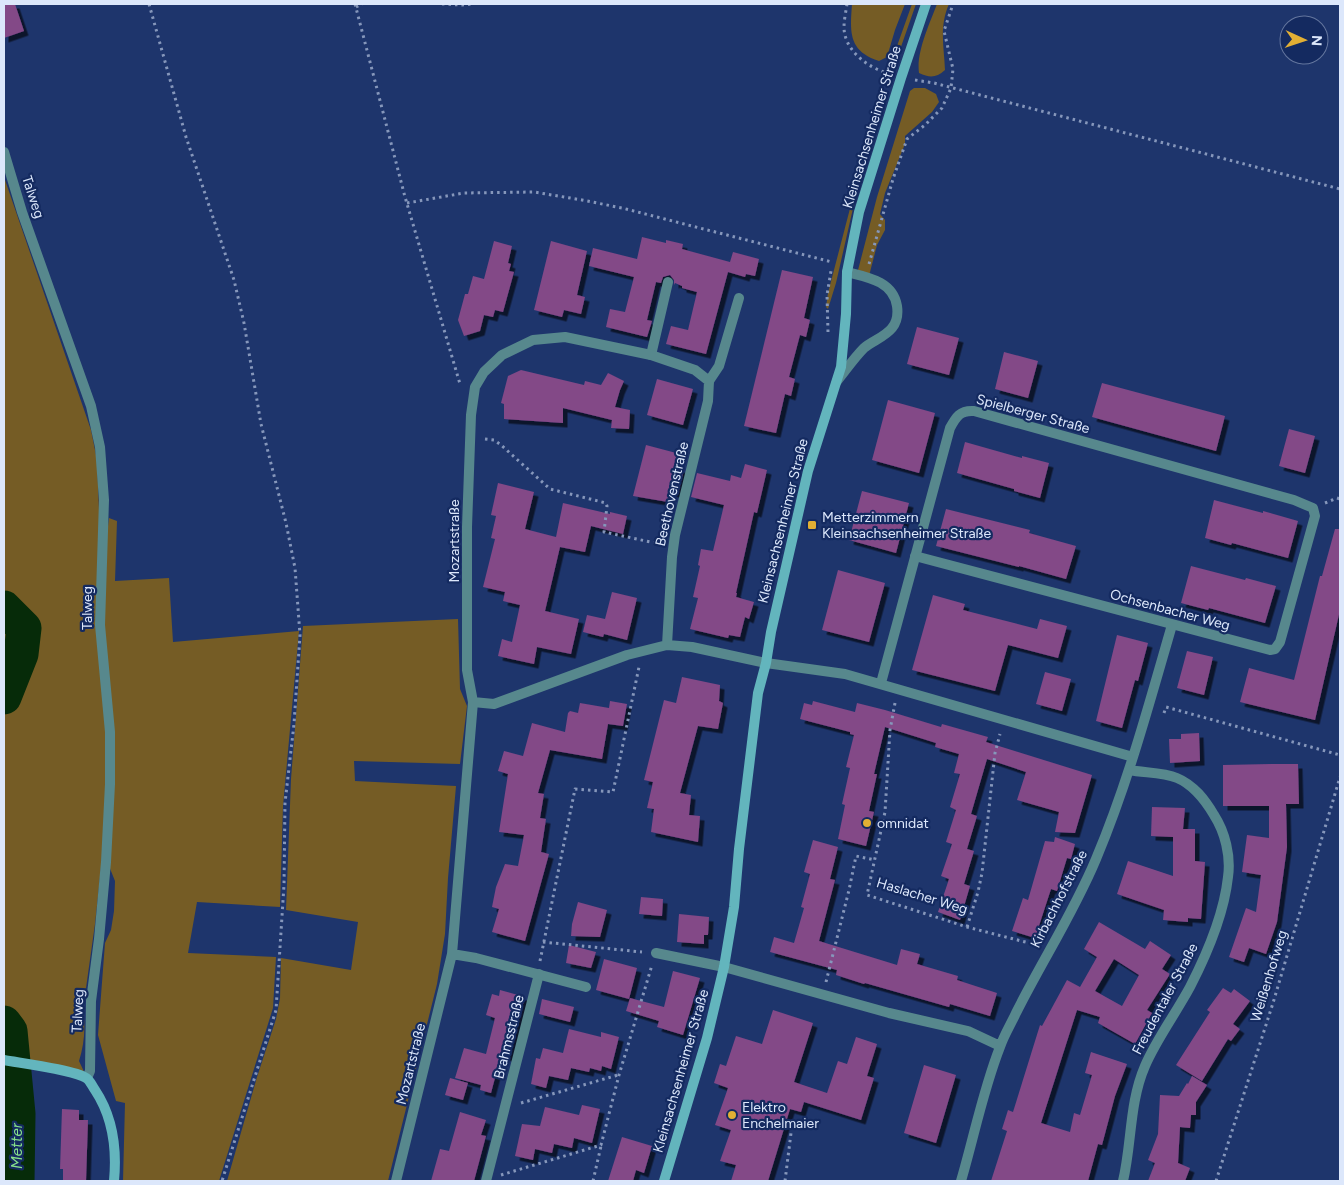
<svg xmlns="http://www.w3.org/2000/svg" width="1344" height="1185" font-family="Figtree,sans-serif">
  <style>
    .green { fill: #755c25 }
    .lines { fill: none; stroke-linecap: round; stroke-linejoin: round }
    .river { stroke: #062b09; stroke-width: 35 }
    .building { fill: #834887; fill-rule: evenodd; filter: url(#shadow) }
    .path { stroke: #8697bb; stroke-width: 3; stroke-dasharray: 2.5 4; stroke-linecap: butt }
    .lane { stroke: #57888d; stroke-width: 10 }
    .street { stroke: #57888d; stroke-width: 10 }
    .secondary { stroke: #63b5bd; stroke-width: 10 }
    .poi-dot { fill: #e2af34; stroke: #142a60; stroke-width: 2 }
    .labels { text-anchor: middle; dominant-baseline: central; stroke-width: 4.5; stroke-linejoin: round; paint-order: stroke }
    .street-label { font-size: 14px; fill: #dce7fb; stroke: #142a60 }
    .poi-label { font-size: 14px; fill: #dce7fb; stroke: #142a60; text-anchor: start }
    .water-label { font-size: 15px; font-style: italic; fill: #88e189; stroke: #142a60 }
  </style>
  <defs>
    <filter id="shadow"><feDropShadow dx="4.5" dy="4.5" stdDeviation="0" flood-color="#0009"/></filter>
  </defs>
  <rect width="100%" height="100%" fill="#1e356c"/>
  <path class="green" d="M852 4H905L895 30 887 57 879 61C848 51 850 32 852 4Z
    M912 4H916L896 61 894 62 892 60Z
    M937 4H949C939 27 944 46 945 70 936 78 930 78 919 73 916 52 930 23 937 4Z
    M914 88H925L936 94 939 102 932 112 905 136V144L885 193 880 214 885 220V230L877 245 869 276 857 274 877 197 910 91Z
    M883 91H885L886 94 854 204 836 283 828 309 826 307 828 293 866 147Z
    M4 177 91 430 97 460 110 784 95 924 86 988 77 992C87 1013 86 1039 79 1061L87 1078 4 1060Z
    M109 518 117 521 115 581 169 578 173 642 299 631 283 806 280 907 197 902 188 953 276 957 273 1008 219 1181H123L125 1103 116 1101 98 1035 105 943 111 930 114 911 115 881 109 866 110 849 101 625 102 576Z
    M458 619 460 689 467 706 460 764 354 761 355 781 456 786 448 878 445 934 437 984 388 1181H227L257 1077 276 1019 280 998 281 958 351 970 358 922 286 910 291 779 303 626Z
    M4 1071 28 1073 31 1181H4Z"/>
  <g class="lines">
    <path class="river" d="M4 608 24 628 21 654 4 697
      M4 1023 10 1031 18 1114 17 1181"/>
  </g>
  <path class="building" d="M4 4H15L24 31 4 38Z
    M642 237 666 243V240L683 244 682 249 730 262 733 252 759 259 755 276 746 274 745 277 728 272 706 354 666 344 671 326 688 330 697 292 682 288V286L675 283 674 285V280L670 275 663 277 661 283 656 282 647 320 652 321 647 337 606 327 610 309 625 312 634 277 589 266 593 248 637 259Z
    M494 241 512 246 508 263 511 264 509 271 514 272 503 312 495 310 493 317 484 315 480 331 464 336 458 320 465 294H468L473 276 484 279Z
    M551 241 587 251 577 295 585 297 581 314 564 310 562 317 534 310Z
    M782 270 813 277 804 318 810 320 806 337 800 335 789 377 795 379 791 396 785 394 776 433 744 426Z
    M917 327 959 338 949 375 907 364Z
    M1004 352 1038 361 1028 398 995 389Z
    M521 370 584 385 585 381 601 385 608 373 624 381 620 390 615 407 630 410 629 429 611 428 612 420 563 408V423L504 419V404L501 403 508 376Z
    M657 379 693 389 683 425 647 415Z
    M1102 383 1225 416 1216 451 1092 417Z
    M888 400 935 413 919 473 872 460Z
    M1289 429 1315 436 1305 473 1279 466Z
    M965 442 1022 458V456L1049 463 1040 498 1014 491V489L957 473Z
    M646 445 680 454 677 468 684 469 678 494 671 492 668 502 633 496Z
    M745 464 767 470 757 513 754 512 736 593H737L736 597 754 602 749 619 745 617 740 637 729 635 728 638 690 629 698 598 693 597 700 566 698 565 701 549 713 551 724 505 691 497 697 473 730 481 731 475 741 478Z
    M498 483 534 492 525 529 556 537 563 503 610 514V512L627 516 623 534 591 526 585 552 560 547 545 611 579 619 571 654 537 647 534 664 498 656 502 639 512 642 520 605 503 601 505 592 483 587 495 539 491 538 496 516 491 515Z
    M862 491 909 503 896 553 849 540Z
    M1214 500 1263 513V511L1298 521 1288 558 1232 543 1231 545 1205 538Z
    M946 509 1030 530 1029 533 1076 546 1066 579 1019 566V567L936 546Z
    M1335 529H1340V610L1315 720 1240 702 1249 668 1294 680 1320 576H1322Z
    M1191 566 1245 580 1246 578 1276 586 1265 623 1209 608 1208 610 1181 603Z
    M838 570 885 583 869 642 822 630Z
    M612 592 637 598 627 640 604 634 603 637 583 632 587 615 605 619Z
    M933 595 965 604 963 610 1037 629 1040 619 1067 626 1058 658 1008 645 995 691 912 670Z
    M1117 635 1148 643 1138 681 1135 680 1122 728 1096 721Z
    M1187 651 1213 657 1204 695 1177 688Z
    M1045 672 1071 679 1062 711 1036 704Z
    M682 677 720 685 719 701 723 703 718 729 698 726 680 793 691 795 689 815 700 816 698 842 651 832 654 809 647 808 653 782 644 780 664 700 676 703Z
    M610 701 627 704 623 726 608 724 602 759 550 750 538 793 544 794 540 818 546 819 541 852 549 854 525 941 492 932 499 909 492 907 496 887 505 864 518 866 524 835 499 832 508 774 498 771 504 751 523 756 532 723 565 732 568 713 570 711 578 713 580 703 609 708Z
    M813 701 855 712 857 703 885 710 941 727 942 724 988 737 986 742 1092 775 1075 833 1055 832 1059 812 1017 800 1026 772 987 759 971 814 977 816 967 849 974 851 964 884 970 886 960 920 938 912 949 879 941 876 952 844 946 842 956 810 950 807 960 774 954 773 959 754 935 747 936 743 885 727 874 774H877L869 811 874 812 866 846 838 839 845 805 842 804 850 768 846 767 854 735 850 734V732L800 719 804 703 812 705Z
    M1199 733 1200 761 1170 763 1169 739H1181V734Z
    M1271 764H1298L1299 804H1286L1287 847 1277 922 1266 954 1249 948 1244 962 1229 957 1246 908 1256 912 1261 875 1242 872 1247 835 1269 838V806H1223V765Z
    M1152 807 1185 808 1183 829H1195V861L1205 862 1201 919 1188 918V922L1163 920 1164 910 1117 894 1128 861 1173 876V837L1151 836Z
    M1055 837 1075 844 1071 859 1067 858 1057 891 1051 889 1035 938 1012 931 1023 898 1028 900 1045 841 1054 842Z
    M813 840 838 847 830 879 835 880 819 941 897 965 901 949 920 954 917 964 958 976 957 980 997 993 990 1016 950 1004 949 1007 865 983 864 984 836 975 837 970 770 952 774 937 794 943 804 908 801 907 810 874 804 872Z
    M641 897 663 899 662 916 639 914Z
    M578 902 607 910 600 937 571 936 572 924Z
    M679 914 709 917 708 935H704V944L677 942Z
    M1099 922 1145 949 1150 941 1171 955 1162 969 1170 974 1147 1010 1152 1013 1135 1044 1098 1023 1100 1017 1077 1010 1041 1123 1070 1132 1074 1113 1080 1115 1092 1075 1085 1073 1091 1052 1127 1064 1115 1096 1102 1145 1098 1144 1088 1181H991L1007 1131 1002 1129 1008 1110 1013 1112 1040 1025 1042 1026 1067 980 1080 987 1097 957 1084 949ZM1114 959 1139 975 1122 1006 1095 991Z
    M569 945 596 952 591 968 566 963Z
    M604 959 637 968 629 999 596 990Z
    M673 971 700 978 683 1035 657 1027 659 1021 626 1011 630 998 664 1007Z
    M1223 988 1231 993 1234 989 1250 1001 1233 1024 1240 1029 1231 1041 1228 1039 1202 1081 1176 1065 1210 1012 1207 1010Z
    M500 990 525 997 508 1057 501 1055 491 1093 480 1090 481 1085 455 1078 464 1048 486 1054 495 1018 486 1015 492 994 499 996Z
    M542 999 574 1007 570 1022 539 1014Z
    M773 1010 813 1023 794 1082 827 1093 838 1061 847 1064 856 1037 877 1044 867 1076 874 1078 861 1120 804 1102 801 1112 790 1109 768 1181H731L736 1165 720 1161 731 1130 715 1125 728 1088 714 1083 720 1064 726 1066 736 1036 762 1044Z
    M569 1029 601 1037V1032L619 1037 611 1069 602 1066 601 1071 590 1068 589 1072 571 1068 568 1080 549 1076 546 1088 531 1084 536 1058 540 1059 543 1048 563 1053Z
    M924 1065 956 1075 936 1143 904 1133Z
    M1192 1076 1207 1085 1196 1102V1115H1191L1190 1128 1180 1127 1178 1163 1190 1168 1185 1181H1148L1155 1163 1148 1160 1158 1134 1160 1095 1179 1096 1187 1083 1188 1084Z
    M450 1078 468 1083 463 1100 445 1095Z
    M582 1105 600 1109 592 1143 574 1138 572 1148 554 1144 552 1153 535 1149 533 1160 515 1156 522 1124 540 1126 545 1107 579 1115Z
    M62 1109 79 1110V1120H88L86 1181H63V1169H60Z
    M460 1112 486 1120 481 1135 486 1136 474 1181H431L440 1149 449 1151Z
    M622 1137 652 1146 644 1173 636 1170 633 1181H608Z"/>
  <g class="lines">
    <path class="path" d="M149 4 186 137 234 280 244 323 261 424 286 523 295 568 300 635 294 724 285 803 284 885 276 1010 222 1181
      M355 4 405 197 460 384
      M442 4 462 5 474 4
      M847 4C846 11 844 20 844 27 844 50 867 67 887 73
      M356 7 362 4
      M915 80 934 83 1340 189
      M407 203 464 193 534 192 582 200 622 208 832 262
      M869 264 893 179 907 139 925 125 942 108 951 88 953 69 944 31 953 4
      M828 332 827 295 831 271
      M485 439 494 440 501 445 550 489 606 503 607 506 604 532 660 544
      M1325 503 1337 498 1340 499
      M895 703 890 730 885 812 867 895 967 927 1037 945
      M1164 713 1166 707 1340 755
      M967 927 978 892 982 873 995 753 1000 734
      M543 942 642 952
      M540 961 575 789 613 792 639 667
      M826 982 849 890 856 856 875 860
      M521 1103 618 1075
      M501 1175 601 1145 619 1075 652 965
      M593 1181 601 1146
      M785 1181 791 1133
      M1216 1181 1273 1003 1340 777"/>
    <path class="lane" d="M4 152 22 212 91 406 100 447 104 500 100 625 110 732V784L106 862 99 939 91 1001 90 1071 87 1078
      M651 355 668 282
      M709 381 719 366 739 298
      M837 381C846 370 854 358 864 348 872 341 885 337 892 328 897 322 898 313 897 306 893 281 867 277 847 272
      M656 953 724 967
      M486 1181 539 974"/>
    <path class="street" d="M881 683 950 428C956 417 960 410 974 411L1294 500 1313 508 1315 516 1280 642 1275 649 1270 650 915 556
      M473 702 494 704 627 655 667 645 692 647 766 663 845 674 1133 757
      M452 954 476 958 586 987
      M724 967 889 1013 968 1031 1000 1046
      M396 1181 452 954 473 702 467 670V527L471 415 475 387 484 372 502 355 533 340 565 337 651 355 695 370 709 381 708 401 675 535 672 557 667 645
      M961 1181C974 1137 983 1090 1000 1047 1004 1035 1011 1024 1016 1013 1042 961 1074 912 1096 859 1128 783 1149 704 1172 625
      M1123 1181C1132 1143 1129 1103 1145 1066 1156 1040 1176 1013 1190 987 1207 954 1224 914 1228 877 1231 856 1225 832 1214 815 1205 800 1194 785 1177 778 1163 772 1145 773 1129 770"/>
    <path class="secondary" d="M4 1060C20 1063 75 1070 86 1078 90 1080 92 1086 95 1090 113 1117 117 1149 114 1181
      M664 1181 707 1038 724 967 734 907 739 849 758 693 766 663 771 632 808 471 841 367 846 314 847 272 859 212 901 78 926 4"/>
  </g>
  <g class="poi-dot">
    <rect x="807" y="520" width="10" height="10" rx="2.5"/>
    <circle cx="867" cy="823" r="5"/>
    <circle cx="732" cy="1115" r="5"/>
  </g>
  <g class="labels">
    <g class="street-label">
      <text transform="translate(872 127) rotate(-73)">Kleinsachsenheimer Straße</text>
      <text transform="translate(33 197) rotate(72)">Talweg</text>
      <text transform="translate(1033 414) rotate(15)">Spielberger Straße</text>
      <text transform="translate(672 494) rotate(-77)">Beethovenstraße</text>
      <text transform="translate(783 521) rotate(-76)">Kleinsachsenheimer Straße</text>
      <text transform="translate(454 541) rotate(-90)">Mozartstraße</text>
      <text transform="translate(87 608) rotate(-90)">Talweg</text>
      <text transform="translate(1170 610) rotate(15)">Ochsenbacher Weg</text>
      <text transform="translate(922 896) rotate(17)">Haslacher Weg</text>
      <text transform="translate(1059 899) rotate(-63)">Kirbachhofstraße</text>
      <text transform="translate(1269 976) rotate(-73)">Weißenhofweg</text>
      <text transform="translate(1165 999) rotate(-62)">Freudentaler Straße</text>
      <text transform="translate(78 1011) rotate(-87)">Talweg</text>
      <text transform="translate(509 1037) rotate(-76)">Brahmsstraße</text>
      <text transform="translate(411 1064) rotate(-76)">Mozartstraße</text>
      <text transform="translate(681 1071) rotate(-74)">Kleinsachsenheimer Straße</text>
    </g>
    <g class="poi-label">
      <text x="822" y="517">Metterzimmern<tspan x="822" dy="16">Kleinsachsenheimer Straße</tspan></text>
      <text x="877" y="823">omnidat</text>
      <text x="742" y="1107">Elektro<tspan x="742" dy="16">Enchelmaier</tspan></text>
    </g>
    <g class="water-label">
      <text transform="translate(17 1146) rotate(-90)">Metter</text>
    </g>
  </g>
  <rect width="1344" height="1185" fill="none" stroke="#dce7fb" stroke-width="10"/>
  <g transform="translate(1304 40) rotate(93)"><circle r="24" fill="#142a60" stroke="#64769e"/>
  <path d="M0-4L9 19L0 12L-9 19Z" fill="#e2af34"/>
  <text y="-8" font-size="14" font-weight="bold" text-anchor="middle" fill="#dce7fb">N</text>
  </g>
</svg>
